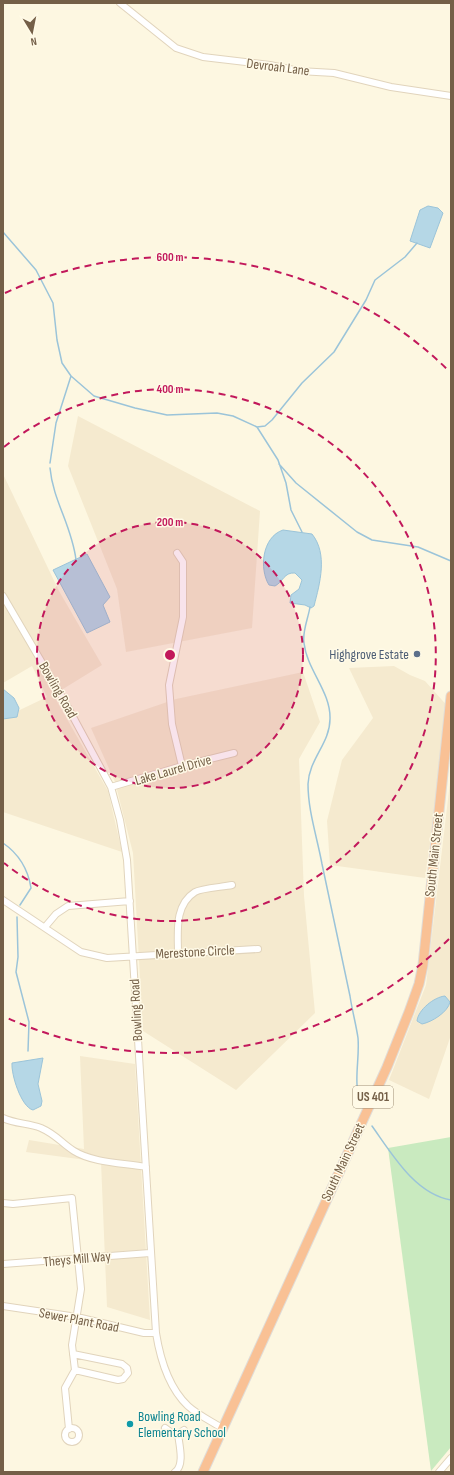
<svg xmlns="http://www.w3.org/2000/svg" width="454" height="1475" font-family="'Sofia Sans Condensed',sans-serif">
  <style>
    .residential { fill: #f5eacf }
    .green { fill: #c9eabf }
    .water { fill: #b5d7e6; stroke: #9bc4d9 }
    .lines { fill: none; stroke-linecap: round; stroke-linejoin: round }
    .stream { stroke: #9bc4d9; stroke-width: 1.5 }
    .minor-casing { stroke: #e1d4bc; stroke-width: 8 }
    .highway-casing { stroke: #e0dcd7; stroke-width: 11 }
    .minor { stroke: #fff; stroke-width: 6 }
    .highway { stroke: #f9c195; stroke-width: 9 }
    .ring { fill: none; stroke: #c2185b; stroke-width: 2; stroke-dasharray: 7 5 }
    .service-dot { fill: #5c6f8a; stroke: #fffae7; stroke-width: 1.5 }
    .culture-dot { fill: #0f9aa8; stroke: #fffae7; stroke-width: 1.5 }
    .labels { text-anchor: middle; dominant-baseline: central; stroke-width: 3; stroke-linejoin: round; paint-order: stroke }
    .shield { fill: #fffae7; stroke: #9e8e77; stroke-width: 1 }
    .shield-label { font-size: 13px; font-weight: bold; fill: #745f47 }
    .street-label { font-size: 14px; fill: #745f47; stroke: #fffae7 }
    .service-label { font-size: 14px; fill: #4e5e75; stroke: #fffae7; text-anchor: end }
    .culture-label { font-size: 14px; fill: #0d838f; stroke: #fffae7; text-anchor: start }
    .centre { fill: #c2185b; stroke: #fffae7; stroke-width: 2 }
    .ring-label { font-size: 12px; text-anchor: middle; font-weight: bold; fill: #c2185b; stroke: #fffae7; stroke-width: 3; stroke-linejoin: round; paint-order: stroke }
  </style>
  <rect width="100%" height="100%" fill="#fdf7e1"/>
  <path class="residential" d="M78 416 260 511 252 628 126 652 117 589 68 466Z
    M3 474 59 591 102 665 63 689 55 698 108 791 122 852 3 812V718L47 697 32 666 3 683Z
    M394 666 410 675 425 681 450 709 425 878 330 865 327 821 342 760 373 718 349 668Z
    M303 672 320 722 299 759 304 896 315 1013 236 1090 143 1031 133 853 115 782 91 728 176 699Z
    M451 774V1035L429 1099 389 1080 426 985Z
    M80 1056 135 1064 150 1320 107 1307 101 1162 26 1152 29 1140 84 1149Z"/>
  <path class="green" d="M451 1137V1447L431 1471 388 1148Z"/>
  <path class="water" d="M428 206 438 208 443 213 430 248 410 241 420 210Z
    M283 530 312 534C328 554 320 583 314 606L311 608 305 605 290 603 291 595 299 589 302 580 295 573C284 572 283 582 275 586L269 585C259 569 262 537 283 530Z
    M87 554 110 597 103 605 110 622 87 633 53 570Z
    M3 689 14 698 19 708 17 717 3 719Z
    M445 996 450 1002C448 1012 432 1022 422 1024L417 1021C418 1010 434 997 445 996Z
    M43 1058 38 1084 42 1101 41 1106 33 1110C21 1107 11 1074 12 1063Z"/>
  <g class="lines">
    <path class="stream" d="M3 232 36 270 53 303 57 340 62 363 71 376 94 396 135 408 167 415 217 413 233 416 257 427 278 460 286 483 291 510 302 532
      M257 427 265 426 272 420 302 383 334 352 366 300 375 280 405 257 417 243
      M50 463 56 423 71 376
      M279 464 296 483 357 532 372 540 418 547 451 561
      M50 468C53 501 72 526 76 560
      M310 607C308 619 302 632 304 643 307 670 331 692 330 719 330 743 309 759 308 784 308 811 317 837 322 864 331 908 341 952 350 996 352 1010 356 1024 358 1038 360 1061 352 1084 362 1106
      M3 843C19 854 28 869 31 888L20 905
      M17 917 18 957 16 972 29 1022 28 1051
      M372 1126C392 1154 415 1194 451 1200"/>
    <defs>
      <path id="minor" d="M120 3 176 48 203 57 270 65 299 71 334 73 391 87 451 96
        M177 553 183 562V617L169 685 172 724 182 766
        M3 596 65 702 111 787 120 820 127 860 156 1333C160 1358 169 1388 188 1406 198 1415 211 1421 222 1428
        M111 787 182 766 234 753
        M3 900 81 952 107 958 258 949
        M45 927 56 914 68 906 130 901
        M178 953C178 933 174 905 195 892 202 888 223 887 232 885
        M3 1118C16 1124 28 1123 41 1128 57 1135 61 1143 74 1151 93 1163 124 1163 146 1167
        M3 1203 13 1204 72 1198 81 1289 72 1345 75 1370 65 1388 69 1429
        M3 1264 150 1253
        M3 1306 77 1317 144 1333H156
        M73 1354 122 1364 127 1368 128 1373 123 1379 118 1380 75 1370
        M65 1435a7 7 0 1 1 14 0a7 7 0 1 1-14 0Z
        M165 1428 173 1434H178
        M175 1472C185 1465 179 1444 178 1434L184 1430
        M439 1472 451 1458"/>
      <path id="highway" d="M203 1472 387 1067 409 1012 419 984 423 965 451 696"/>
    </defs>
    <use href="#minor" class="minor-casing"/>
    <use href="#highway" class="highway-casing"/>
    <use href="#minor" class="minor"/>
    <use href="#highway" class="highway"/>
  </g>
  <circle cx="170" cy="655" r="133" fill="#c2185b" fill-opacity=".12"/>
  <g class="ring">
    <circle cx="170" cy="655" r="133"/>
    <path d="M4 447A266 266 0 1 1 4 863"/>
    <path d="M449 939A398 398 0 0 1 5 1017M5 293A398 398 0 0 1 449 371"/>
  </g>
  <circle class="service-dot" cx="417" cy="654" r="4"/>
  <circle class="culture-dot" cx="130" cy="1424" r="4"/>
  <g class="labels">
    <rect class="shield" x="353" y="1086" width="40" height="22" rx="3"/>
    <g class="shield-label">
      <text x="373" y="1097">US 401</text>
    </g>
    <g class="street-label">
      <text transform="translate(278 67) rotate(7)">Devroah Lane</text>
      <text transform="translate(58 690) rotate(60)">Bowling Road</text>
      <text transform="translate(173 770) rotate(-16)">Lake Laurel Drive</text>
      <text transform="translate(434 855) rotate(-84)">South Main Street</text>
      <text transform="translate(195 952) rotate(-3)">Merestone Circle</text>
      <text transform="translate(136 1010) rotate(-93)">Bowling Road</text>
      <text transform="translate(343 1162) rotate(-65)">South Main Street</text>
      <text transform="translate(77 1259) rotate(-5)">Theys Mill Way</text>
      <text transform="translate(79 1320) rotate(11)">Sewer Plant Road</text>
    </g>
    <g class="service-label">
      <text x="409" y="654">Highgrove Estate</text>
    </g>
    <g class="culture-label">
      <text x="138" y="1416">Bowling Road<tspan x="138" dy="16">Elementary School</tspan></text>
    </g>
  </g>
  <circle cx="170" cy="655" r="6" class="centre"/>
  <g class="ring-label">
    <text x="170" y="261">600 m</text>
    <text x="170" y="393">400 m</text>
    <text x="170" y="526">200 m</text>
  </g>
  <rect width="454" height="1475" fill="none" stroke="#745f47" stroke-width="8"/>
  <g transform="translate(32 32) rotate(170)" stroke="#fffae7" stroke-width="3" paint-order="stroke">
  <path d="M0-3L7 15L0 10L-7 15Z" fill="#745f47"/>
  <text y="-6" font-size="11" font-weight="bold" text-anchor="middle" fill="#745f47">N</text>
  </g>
</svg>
